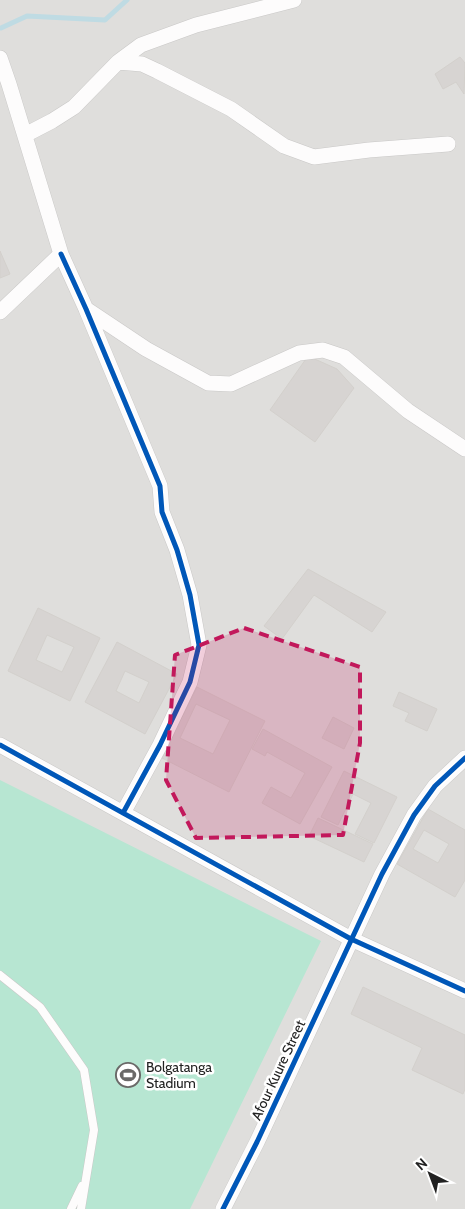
<svg xmlns="http://www.w3.org/2000/svg" width="465" height="1209" font-family="Cabin,sans-serif">
  <style>
    .residential { fill: #dfdedc }
    .pitch { fill: #b7e6d2 }
    .lines { fill: none; stroke-linecap: round; stroke-linejoin: round }
    .stream { stroke: #bfdbe3; stroke-width: 5 }
    .building { fill: #d7d4d2; stroke: #d3d0cc; fill-rule: evenodd }
    .lane-casing { stroke: #c9c8c7; stroke-width: 9 }
    .street-casing { stroke: #c9c8c7; stroke-width: 16 }
    .lane { stroke: #fdfcfc; stroke-width: 8 }
    .street { stroke: #fdfcfc; stroke-width: 15 }
    .cycleway-casing { stroke: #fff; stroke-width: 8 }
    .cycleway { stroke: #0057b8; stroke-width: 5 }
    .marked { fill: #c2185b; fill-opacity: 0.2; stroke: #c2185b; stroke-width: 4; stroke-dasharray: 10 6; stroke-linejoin: round }
    .labels { text-anchor: middle; dominant-baseline: central; stroke-width: 5; stroke-linejoin: round; paint-order: stroke }
    .poi-label { font-size: 14px; fill: #222; stroke: #fff; text-anchor: start }
    .street-label { font-size: 14px; fill: #222; stroke: #fff }
  </style>
  <rect width="100%" height="100%" fill="#f0eeeb"/>
  <path class="residential" d="M0 0H465V1209H0Z"/>
  <path class="pitch" d="M0 780 321 941 190 1209H0Z"/>
  <g class="lines">
    <path class="stream" d="M1 28 27 16 105 20 127 0"/>
  </g>
  <path class="building" d="M460 57 465 63 464 94 456 82 443 89 435 74Z
    M0 251 10 274 0 278Z
    M308 356 337 369 354 388 315 442 270 410Z
    M308 569 386 612 372 632 314 595 282 639 264 626Z
    M38 608 100 638 70 701 8 671ZM47 635 74 647 62 672 36 660Z
    M117 642 177 674 145 734 85 702ZM125 671 149 682 139 703 116 691Z
    M197 687 265 721 229 792 162 758ZM196 704 230 720 213 754 180 738Z
    M399 692 437 709 427 731 405 721 409 713 393 706Z
    M333 717 354 728 344 749 322 738Z
    M263 729 332 767 300 824 262 803 271 787 291 798 305 773 267 752 265 756 252 749Z
    M344 771 397 797 374 843 355 834 371 803 353 794 338 825 321 817Z
    M428 809 465 830V880L455 897 397 864ZM424 830 449 844 438 863 413 849Z
    M318 818 373 844 364 862 309 836Z
    M363 987 465 1035V1089L463 1094 412 1070 422 1048 351 1014Z"/>
  <g class="lines">
    <defs>
      <path id="lane" d="M0 975 40 1007 84 1070 94 1130 81 1209
        M71 1209 82 1186"/>
      <path id="street" d="M0 58 9 84 61 254 0 312
        M118 62 142 64 157 71 231 109 284 146 314 157 369 150 448 144
        M25 135 52 121 74 107 118 62 141 45 196 25 294 0
        M61 254 86 309 160 486 162 512 177 550 190 595 199 645 190 682 160 745 123 813
        M86 309 146 349 208 383 231 384 299 353 323 350 344 357 408 411 465 449
        M0 745 351 939 465 991
        M223 1209 257 1142 382 874 414 815 435 786 465 758"/>
    </defs>
    <use href="#lane" class="lane-casing"/>
    <use href="#street" class="street-casing"/>
    <use href="#lane" class="lane"/>
    <use href="#street" class="street"/>
    <defs>
      <path id="cycleway" d="M61 254 86 309 160 486 162 512 177 550 190 595 199 645 190 682 160 745 123 813
        M0 745 351 939 465 991
        M223 1209 257 1142 382 874 414 815 435 786 465 758"/>
    </defs>
    <use href="#cycleway" class="cycleway-casing"/>
    <use href="#cycleway" class="cycleway"/>
  </g>
  <path class="marked" d="M244 628 360 667V743L343 835 196 838 166 780 175 655Z"/>
  <defs>
    <symbol id="stadium-ring" viewBox="-11 -11 22 22"><circle r="9.5" fill="#fff" stroke="#6a6968" stroke-width="1.5"/><path d="M0-5a6.5 5 0 1 0 0 10a6.5 5 0 1 0 0-10ZM-3.5-1.8h7v3.6h-7Z" fill="#6a6968"/></symbol>
  </defs>
  <g fill-rule="evenodd">
    <use href="#stadium-ring" x="114" y="1061" width="28" height="28"/>
  </g>
  <g class="labels">
    <g class="poi-label">
      <text x="146" y="1067">Bolgatanga<tspan x="146" dy="16">Stadium</tspan></text>
    </g>
    <g class="street-label">
      <text transform="translate(278 1070) rotate(-65)">Afour Kuure Street</text>
    </g>
  </g>
  <g transform="translate(430 1174) rotate(318)" stroke="#ffffff" stroke-width="4" paint-order="stroke">
  <path d="M0-4L9 19L0 12L-9 19Z" fill="#222222"/>
  <text y="-8" font-size="14" font-weight="bold" text-anchor="middle" fill="#222222">N</text>
  </g>
</svg>
